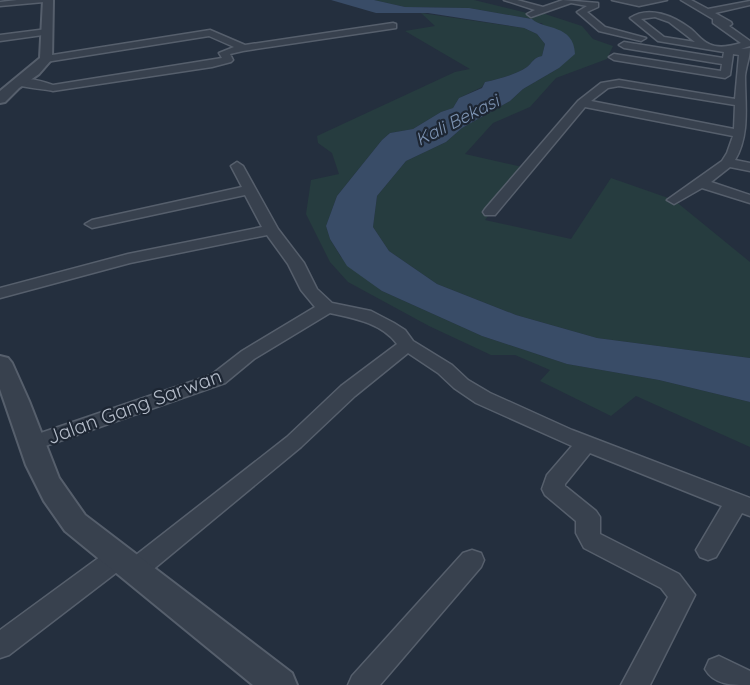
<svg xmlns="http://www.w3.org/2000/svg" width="750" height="685" font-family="Quicksand,sans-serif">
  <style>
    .green { fill: #263c3f }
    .water { fill: #394c67 }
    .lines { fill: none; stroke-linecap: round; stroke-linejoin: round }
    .minor-casing { stroke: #565f6c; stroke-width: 3 }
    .tertiary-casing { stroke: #565f6c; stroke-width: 4 }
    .minor { fill: #38414e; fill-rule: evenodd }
    .tertiary { fill: #38414e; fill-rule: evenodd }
    .labels { text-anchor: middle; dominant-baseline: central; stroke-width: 4.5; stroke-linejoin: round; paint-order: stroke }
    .far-water-label { font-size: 18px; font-style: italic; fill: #7c92b1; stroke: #1d2633 }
    .street-label { font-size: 20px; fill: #b4bcc9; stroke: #1d2633 }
  </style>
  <rect width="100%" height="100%" fill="#242f3e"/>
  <path class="green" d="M374 0H474L531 14 542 13 582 26 593 39 613 46 607 59 556 78 530 107 493 123 465 154 527 168 485 220 571 239 611 178 674 200 750 262V358L597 338 516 315 437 284 389 251 373 227 377 196 406 161 446 142 462 128 510 101 523 89 559 68 542 23H536L532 19 469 8 405 7Z
    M421 13 524 28 537 34 545 44 542 56C533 58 533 62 527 67 515 75 499 79 485 82L482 87 459 98 453 108 441 112 413 129 390 133 382 140 337 196 326 226 330 239 341 257 382 291 482 336 567 364 659 380 750 402V447L636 396 611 416 540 381 550 370 515 355H491L429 326 348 282 330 262 306 214 311 180 339 174 332 153 318 143 317 136 455 72 470 69 405 31 435 26Z"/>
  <path class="water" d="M331 0H374L405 7 469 8 532 19C544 30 574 24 575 54L559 68 523 89 510 101 462 128 446 142 406 161 377 196 373 227 389 251 437 284 516 315 597 338 750 358V402L659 380 567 364 482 336 382 291 347 266 330 239 326 226 337 196 382 140 390 133 413 129 441 112 453 108 459 98 482 88 485 82C499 79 515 75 527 67 533 62 533 58 542 56L545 44 537 34 524 28 428 13H376Z"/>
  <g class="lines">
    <defs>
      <path id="minor" d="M17 0H48L44 2 0 6V2Z
        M504 0H517L543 7 563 0 598 3V7L587 12 605 27 646 38 641 41 599 31 577 12 587 6 571 3 531 17 527 14 535 10Z
        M612 0H667L639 6Z
        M681 0H691L708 9 750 1V5L715 13 731 22 732 24 729 26 750 41V46L741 49 750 48C750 57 746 66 745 76 745 105 750 135 735 160L750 163V171L730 167 711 182 750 195V203L702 188 674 204 667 200 722 161 727 153 733 136 585 107 495 215H485L483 212 485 209 578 101 601 83 619 80 735 99 739 55 733 54 730 75 725 78 614 60 609 57 614 54 721 71 722 64 624 48 619 45 624 42 723 58 724 52 658 41 630 18C649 5 674 16 691 29 696 33 702 41 709 44 719 49 731 46 741 43L713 23V19ZM655 17 669 22 695 42 664 37 641 19ZM619 86 735 105 734 129 591 101 608 88Z
        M393 23 396 24V28L243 51 230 54 233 60 231 62 212 67 53 91C43 89 18 87 13 83 24 75 41 81 53 85L222 58 219 53 234 47 209 36 46 62 41 59 46 56 210 30 245 45Z
        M47 29 52 32 50 34 0 41V35Z
        M237 162 243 166 278 229 304 263 317 289 332 303 371 311 394 323 405 330 413 341 452 365 468 380 490 393 572 430 750 498V516L742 513 716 557 708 560 700 557 696 550 722 506 590 453 565 484V486L596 511 600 517V534L679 574 695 595 650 685H621L668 597 661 588 584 548 576 533V521L545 495 542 489 547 475 572 446 476 403 454 388 438 373 408 353 355 396 301 447 144 577 135 580 126 577 123 570 125 566 9 655 0 658V630L108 551 117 548 126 551 129 558 127 562 287 437 341 386 397 344C382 323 353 318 330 313L254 359 225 383 37 449 30 451 23 449 20 444 23 439 211 375 242 351 315 307 301 290 288 264 267 235 130 263 0 298V288L128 254 262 227 245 195 92 228 85 224 92 220 242 187 231 166Z
        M472 550 481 553 484 560 481 567 380 685H348L352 676 463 553Z
        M719 656 750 671V685C732 685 714 685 705 669L709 660Z"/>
      <path id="tertiary" d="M43 0H53L52 59 39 74 19 88 5 102 0 103V91L40 58Z
        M0 356 8 358 12 363 29 401 59 478 85 515 292 673 297 685H253L65 531 44 501 26 465 0 389Z"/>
    </defs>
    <use href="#minor" class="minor-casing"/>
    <use href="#tertiary" class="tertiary-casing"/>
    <use href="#minor" class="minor"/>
    <use href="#tertiary" class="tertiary"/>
  </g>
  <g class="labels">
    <g class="far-water-label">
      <text transform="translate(457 120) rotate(-27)">Kali Bekasi</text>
    </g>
    <g class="street-label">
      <text transform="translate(134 406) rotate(-20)">Jalan Gang Sarwan</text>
    </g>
  </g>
</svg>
